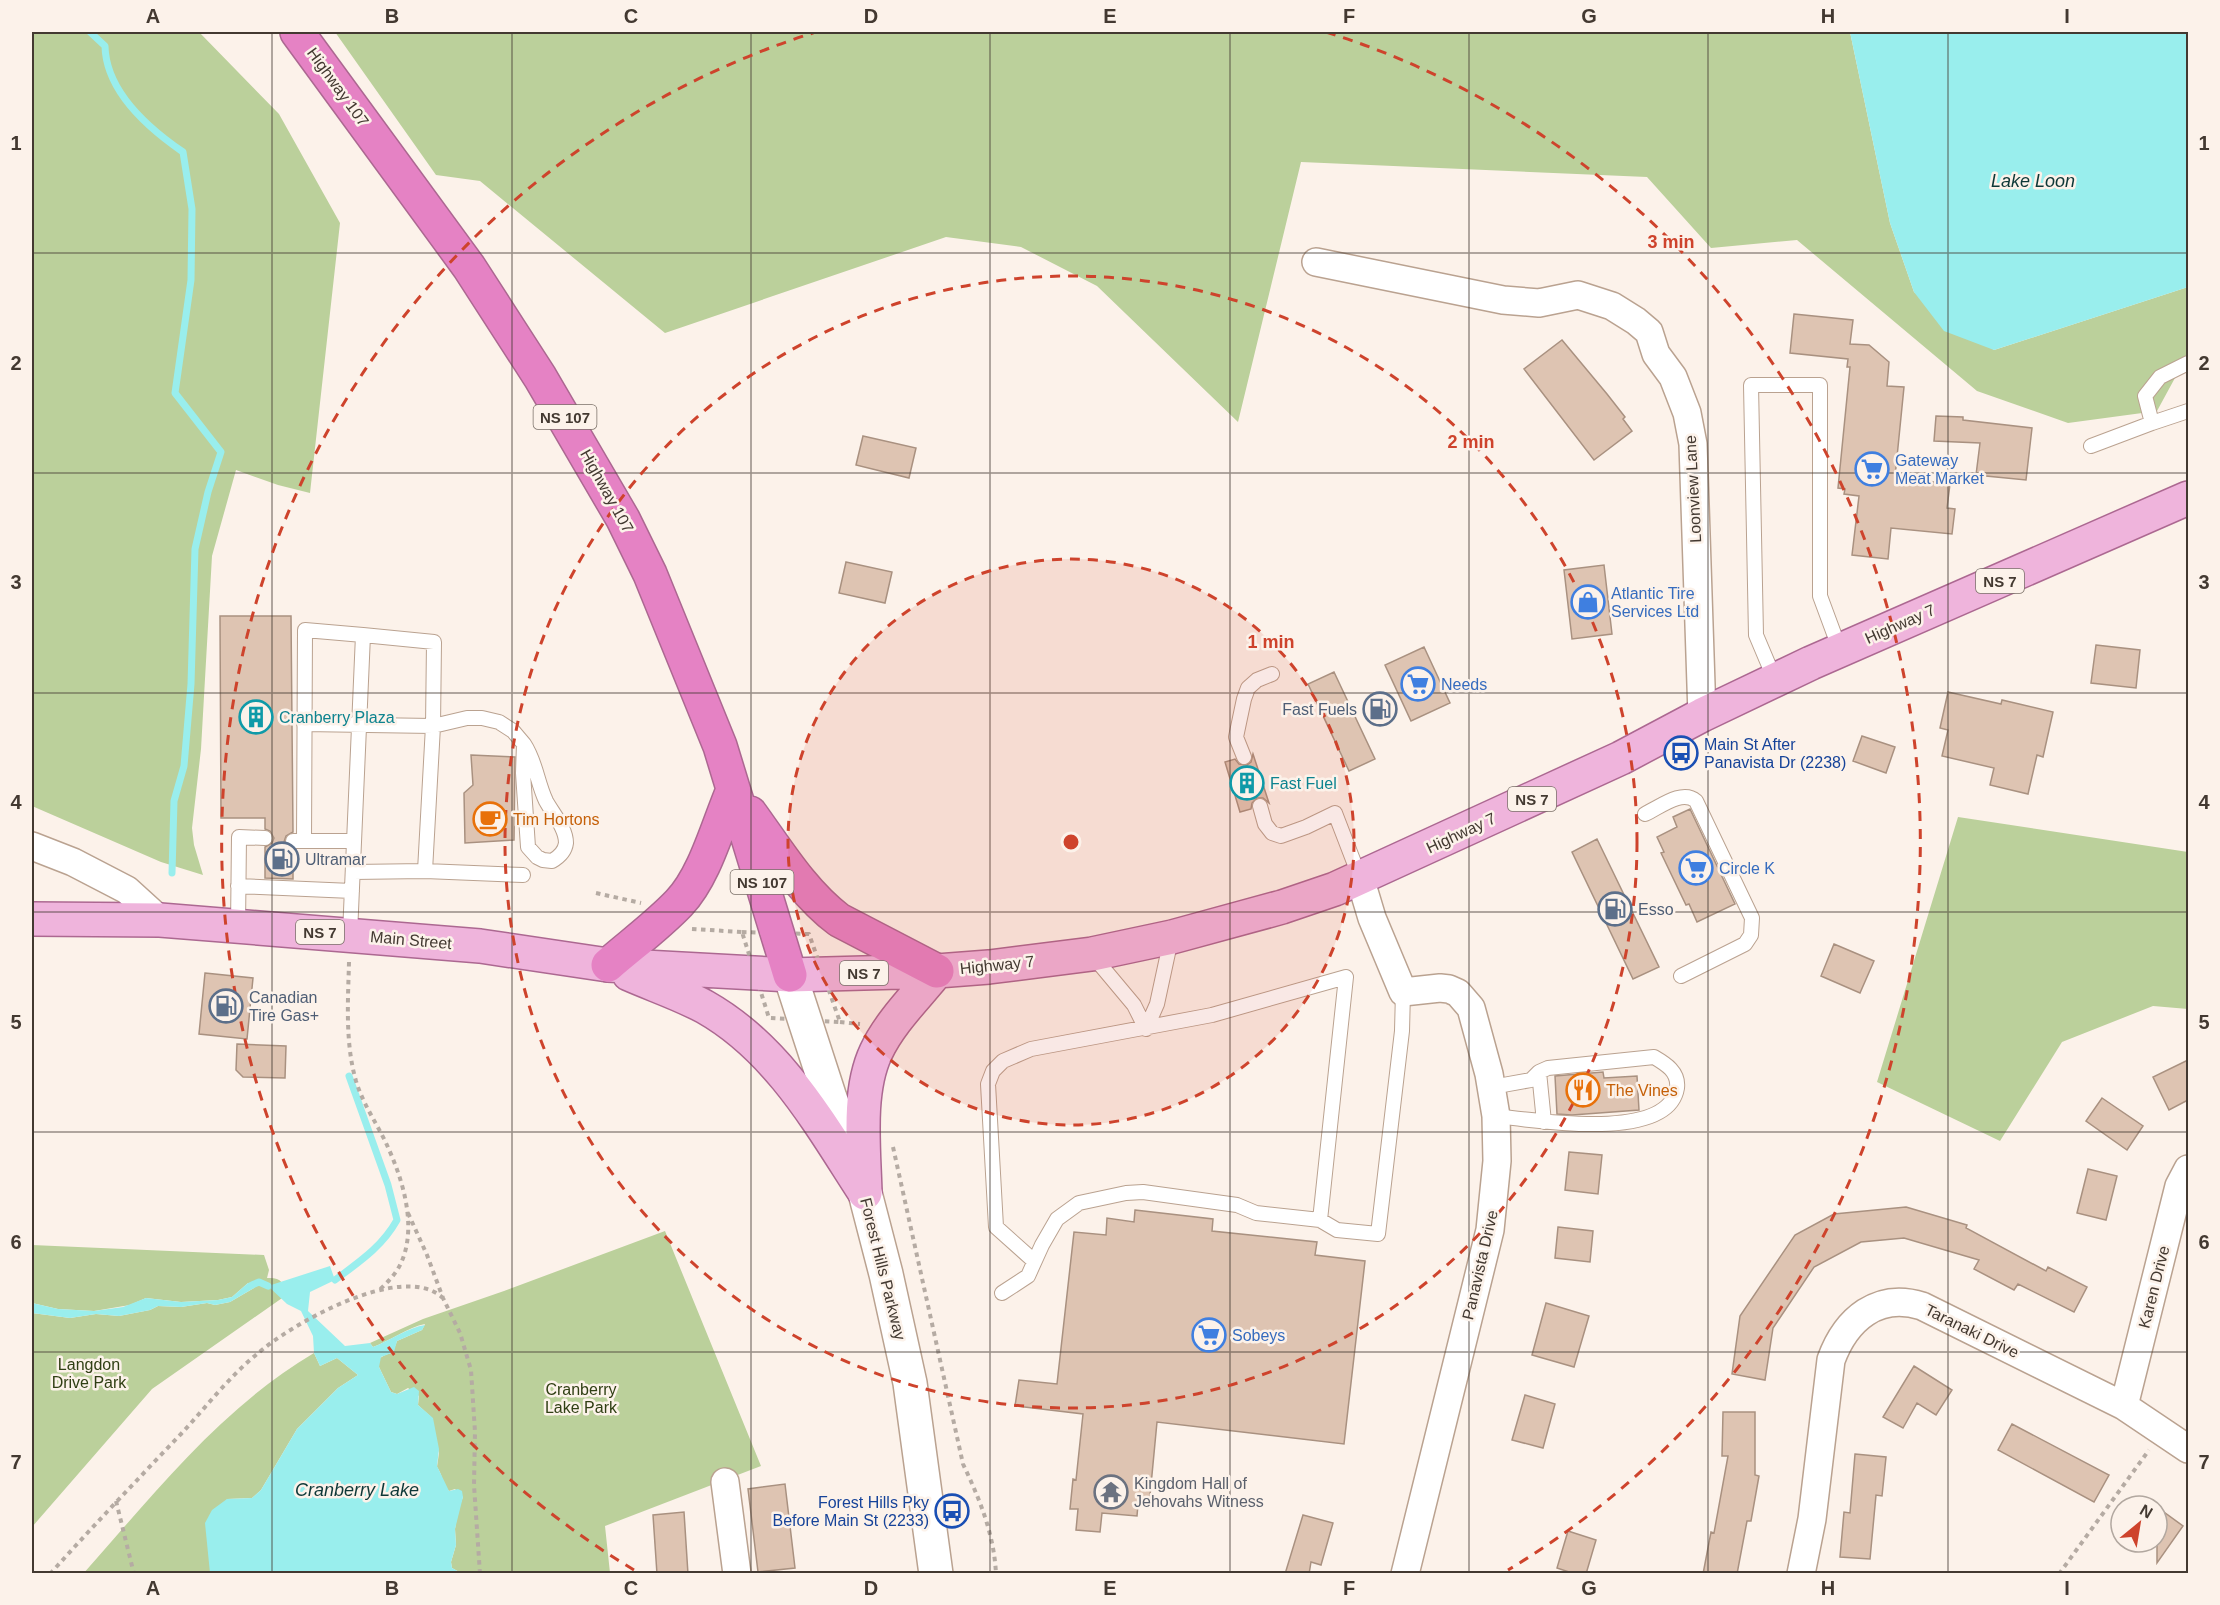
<svg xmlns="http://www.w3.org/2000/svg" width="2220" height="1605" font-family="Arial,sans-serif">
  <style>
    .green { fill: #bbd09b }
    .water { fill: #99eeed }
    .lines { fill: none; stroke-linecap: round; stroke-linejoin: round }
    .stream { stroke: #99eeed; stroke-width: 7 }
    .building { fill: #dec4b2; stroke: #a99180; stroke-width: 1.5 }
    .lane-casing { stroke: #baa290; stroke-width: 16 }
    .street-casing { stroke: #baa290; stroke-width: 30 }
    .secondary-casing { stroke: #baa290; stroke-width: 36 }
    .primary-casing { stroke: #ac6891; stroke-width: 36 }
    .highway-casing { stroke: #ac6891; stroke-width: 36 }
    .path { stroke: #b5aba3; stroke-width: 4; stroke-dasharray: 4.5 4.5; stroke-linecap: butt }
    .lane { stroke: #fff; stroke-width: 14 }
    .street { stroke: #fff; stroke-width: 27 }
    .secondary { stroke: #fff; stroke-width: 33 }
    .primary { stroke: #efb4dc; stroke-width: 33 }
    .highway { stroke: #e582c4; stroke-width: 33 }
    .grid { fill: none; stroke: #433931; stroke-width: 1.5; stroke-opacity: 0.55 }
    .ring { fill: none; stroke: #ce432c; stroke-width: 3; stroke-dasharray: 10 8 }
    .labels { text-anchor: middle; dominant-baseline: central; stroke-width: 5; stroke-linejoin: round; paint-order: stroke }
    .shield { fill: #fcf2ea; stroke: #7a7068; stroke-width: 1.5 }
    .shield-label { font-size: 15px; font-weight: bold; fill: #433931 }
    .street-label { font-size: 16px; fill: #433931; stroke: #fcf2ea }
    .shop-label { font-size: 16px; fill: #366cbe; stroke: #fcf2ea; text-anchor: start }
    .service-label { font-size: 16px; fill: #4e5e75; stroke: #fcf2ea; text-anchor: start }
    .culture-label { font-size: 16px; fill: #0d838f; stroke: #fcf2ea; text-anchor: start }
    .transit-label { font-size: 16px; fill: #164399; stroke: #fcf2ea; text-anchor: start }
    .food-label { font-size: 16px; fill: #c56008; stroke: #fcf2ea; text-anchor: start }
    .park-label { font-size: 16px; fill: #303f14; stroke: #fcf2ea }
    .worship-label { font-size: 16px; fill: #5b616d; stroke: #fcf2ea; text-anchor: start }
    .water-label { font-size: 18px; font-style: italic; fill: #0e3838; stroke: #fcf2ea }
    .centre { fill: #ce432c; stroke: #fcf2ea; stroke-width: 3 }
    .ring-label { font-size: 18px; text-anchor: middle; font-weight: bold; fill: #ce432c; stroke: #fcf2ea; stroke-width: 5; stroke-linejoin: round; paint-order: stroke }
    .neatline { fill: none; stroke: #433931; stroke-width: 2 }
    .grid-label { font-size: 20px; text-anchor: middle; font-weight: bold; fill: #433931 }
  </style>
  <rect width="100%" height="100%" fill="#fcf2ea"/>
  <path class="green" d="M32 32H199L279 114 340 223 310 493 278 485 236 470 212 556 201 749 192 828 194 845 203 875 161 862 32 806Z
    M335 32H1850L1890 223 1914 292 1994 350 2188 287V354L2157 411 2068 423 1977 391 1797 240 1711 248 1647 177 1301 162 1238 422 1097 286 1021 247 946 237 665 333 480 181 436 175Z
    M1958 817 2188 852V1009L2153 1006 2062 1042 2000 1141 1877 1082Z
    M665 1231 761 1466 605 1526 610 1573H461L452 1568 451 1562 456 1545 455 1529 458 1510 463 1497 455 1489 449 1491C443 1485 442 1474 437 1467L439 1453 430 1416 418 1405 419 1396 408 1388 397 1394 391 1392 379 1367V1359C390 1350 391 1359 397 1341L422 1330 425 1324C409 1327 389 1341 373 1347L370 1343 423 1319 504 1291Z
    M32 1245 264 1255 269 1270 267 1278C280 1277 285 1282 285 1296L152 1389 32 1527V1313L70 1318 96 1314 119 1316 150 1310 158 1306 181 1307 207 1303 215 1305 230 1302 254 1288 259 1282 248 1283 232 1297 218 1300 181 1302 146 1298 130 1305 94 1311 58 1309 32 1303Z
    M314 1353 320 1366 337 1358 358 1375 338 1388 297 1429 261 1490 252 1498 227 1499 210 1573 83 1574C154 1494 221 1408 314 1353Z"/>
  <path class="water" d="M1850 32H2188V287L1994 350 1944 331 1914 292 1890 223Z
    M330 1266 335 1280 310 1292 308 1311 345 1346 370 1343 373 1347C389 1341 409 1327 425 1325L422 1330 397 1341 394 1352 381 1357 379 1367 391 1392 397 1394 414 1387 419 1391 418 1405 433 1418 439 1449 437 1466 449 1491 458 1489 462 1491 463 1497 455 1529 456 1545 451 1562 452 1568 461 1573H210L205 1523 212 1510 227 1499 252 1498 261 1490 297 1429 338 1388 358 1375 337 1358 320 1366 314 1353 313 1336 301 1311 287 1304 268 1286Z
    M259 1282 254 1288 230 1302 215 1305 207 1303 181 1307 158 1306 150 1310 119 1316 96 1314 70 1318 32 1313V1303L58 1309 94 1311 123 1307 146 1298 181 1302 218 1300 232 1297 248 1283Z"/>
  <g class="lines">
    <path class="stream" d="M90 32 105 46C106 92 148 128 183 152L192 209 191 280 175 393 221 452 208 492 195 549 191 684 184 766 174 801 172 873
      M335 1280C359 1262 382 1247 397 1220L388 1185 349 1076
      M252 1285 259 1282 268 1286"/>
  </g>
  <path class="building" d="M1794 314 1853 320 1850 344 1869 345 1889 362 1887 386 1904 387 1895 477 1950 484 1947 508 1955 509 1952 534 1891 528 1888 559 1852 555 1859 496 1844 494 1845 489 1838 488 1850 367H1847L1848 359 1790 353Z
    M1562 340 1607 394 1625 417 1623 419 1632 431 1594 460 1524 369Z
    M1936 416 1963 417V420L2032 428 2026 480 1976 475 1980 443 1934 441Z
    M863 436 916 448 909 478 856 465Z
    M846 562 892 572 885 603 839 593Z
    M1604 565 1612 634 1572 639 1564 570Z
    M220 616H291L293 832 286 836 284 842 288 848 293 850V879L265 878V847L272 843 274 838 270 831 265 829V818H221Z
    M2096 645 2140 650 2136 688 2091 683Z
    M1424 647 1450 703 1411 721 1385 665Z
    M1334 672 1375 759 1349 771 1308 684Z
    M1948 692 2001 704 2002 700 2053 712 2043 757 2037 755 2028 794 1990 785 1994 768 1942 756 1948 730 1940 728Z
    M1862 736 1895 747 1886 773 1853 761Z
    M1253 754 1269 803 1263 798H1257L1252 803 1251 809 1240 812 1225 762 1235 759 1239 764 1247 765 1251 762Z
    M471 755 515 757 514 840 465 843 464 793 473 785Z
    M1690 809 1735 904 1697 922 1689 904 1686 905 1661 853 1664 852 1657 837 1677 827 1673 817Z
    M1597 839 1659 967 1633 979 1572 852Z
    M1834 944 1874 961 1860 993 1821 976Z
    M205 973 253 978 247 1039 199 1034Z
    M237 1044 286 1046 285 1078 243 1077 236 1070Z
    M2188 1060V1100L2169 1110 2153 1077Z
    M1603 1072 1604 1078 1637 1076 1639 1110 1572 1115 1557 1114 1555 1076Z
    M2102 1098 2143 1126 2127 1150 2086 1121Z
    M1569 1152 1602 1155 1598 1194 1565 1190Z
    M2088 1169 2117 1176 2106 1220 2077 1213Z
    M1906 1207 1967 1225 1966 1228 2046 1271 2048 1267 2087 1287 2074 1312 2018 1284 2014 1290 1974 1269 1979 1260 1904 1238 1861 1242 1814 1267 1773 1328 1765 1380 1732 1374 1740 1316 1795 1235 1834 1214Z
    M1135 1210 1213 1219 1212 1231 1317 1242 1315 1255 1365 1261 1344 1444 1157 1422 1149 1506 1138 1504 1137 1516 1102 1513 1100 1532 1076 1530 1078 1509H1070L1073 1479 1076 1480 1083 1414 1015 1406 1019 1380 1057 1384 1074 1232 1106 1235 1107 1218 1134 1222Z
    M1558 1227 1593 1231 1590 1262 1555 1258Z
    M1546 1303 1589 1316 1574 1367 1532 1355Z
    M1914 1366 1952 1390 1936 1415 1917 1403 1903 1428 1883 1417Z
    M1525 1395 1555 1404 1543 1448 1512 1440Z
    M1723 1412H1755V1475L1759 1476 1751 1521H1747L1737 1574H1703L1711 1532 1714 1533 1728 1456H1722Z
    M2012 1424 2109 1475 2094 1502 1998 1450Z
    M1855 1454 1886 1457 1882 1496 1876 1495 1870 1559 1840 1557 1844 1512 1850 1513Z
    M785 1484 795 1568 758 1572 748 1489Z
    M2157 1507 2183 1526 2157 1563Z
    M684 1512 688 1574H657L653 1515Z
    M1303 1515 1333 1523 1321 1565 1311 1562 1309 1574H1285Z
    M1568 1531 1596 1540 1586 1574H1575L1557 1568Z"/>
  <g class="lines">
    <defs>
      <path id="lane" d="M2188 363 2160 377 2145 396 2152 423 2188 411
        M2091 446 2152 423
        M1775 680 1756 635 1751 385H1820V596L1840 650
        M304 724 433 726 467 718H482L499 722 513 731 524 744
        M524 744C536 762 537 782 546 801 553 814 566 828 566 843 565 851 559 857 552 861L543 860 537 857 528 847 523 773Z
        M1244 757 1236 737 1244 699 1248 688 1257 680 1272 674
        M1260 806 1265 824 1272 833 1281 836 1306 827 1335 813 1360 878
        M1645 814C1660 807 1682 789 1696 801L1752 918 1751 935 1745 944 1681 976
        M293 841H354
        M304 841 305 630 363 635
        M353 872 425 871
        M238 886 352 891
        M238 926 239 837 265 838
        M350 934 363 635 434 642 433 726 425 871 523 875
        M1093 956 1134 1005 1146 1029
        M1146 1029 1157 1004 1171 939
        M1539 1072 1544 1122
        M1492 1087 1531 1080 1539 1072 1548 1068 1654 1057C1666 1064 1679 1072 1677 1088 1668 1143 1533 1120 1496 1116
        M1034 1261 996 1227 988 1084 993 1071 1003 1061 1031 1049 1212 1015 1346 977 1320 1220
        M1002 1293 1028 1276 1042 1245 1057 1219 1079 1203 1126 1193 1143 1192 1237 1205 1256 1213 1320 1220 1337 1230 1378 1234 1402 1031 1403 992"/>
      <path id="street" d="M1316 262 1503 300 1539 303 1578 295 1612 306 1636 321 1649 332 1656 354 1673 377 1687 413 1693 444 1702 715
        M32 846 73 862 127 890 160 920
        M1360 878 1372 918 1403 992 1440 988 1449 989 1458 993 1471 1008 1489 1074 1496 1116 1497 1161 1490 1230 1405 1574
        M2124 1406 2179 1186 2188 1169
        M725 1482 737 1574
        M1801 1574 1812 1519 1831 1360C1846 1319 1878 1292 1922 1306L2124 1406 2188 1449"/>
      <path id="secondary" d="M790 975 830 1098 865 1193 886 1274 910 1383 936 1574"/>
      <path id="primary" d="M32 919 160 920 480 946 608 965 790 975 937 971 989 967 1092 954 1172 937 1282 907 1335 889 1621 758 1702 715 1811 663 2188 498
        M629 974C654 985 681 994 705 1007 779 1049 820 1124 865 1193
        M865 1193C864 1150 857 1092 876 1052 890 1022 917 996 937 971"/>
      <path id="highway" d="M297 32 469 267 540 377 623 519 650 574 720 746 790 975
        M750 813C777 850 802 892 839 920L937 971
        M608 965C631 945 657 926 679 903 705 876 718 825 733 790"/>
    </defs>
    <use href="#lane" class="lane-casing"/>
    <use href="#street" class="street-casing"/>
    <use href="#secondary" class="secondary-casing"/>
    <use href="#primary" class="primary-casing"/>
    <use href="#highway" class="highway-casing"/>
    <path class="path" d="M596 893 641 903
      M692 929 742 932
      M742 932 809 934 840 1022 769 1018Z
      M349 962C348 1001 345 1043 356 1081 363 1104 376 1122 386 1143 402 1177 418 1226 401 1263 396 1274 387 1283 378 1291
      M840 1022 860 1024
      M893 1147 963 1464C980 1500 994 1534 996 1574
      M408 1213 427 1255 443 1298 460 1333 471 1370 475 1432 474 1485 480 1574
      M116 1501 134 1574
      M50 1574C93 1526 137 1480 181 1434 206 1407 229 1377 257 1354 290 1325 402 1260 443 1298
      M2059 1574 2149 1450"/>
    <use href="#lane" class="lane"/>
    <use href="#street" class="street"/>
    <use href="#secondary" class="secondary"/>
    <use href="#primary" class="primary"/>
    <use href="#highway" class="highway"/>
  </g>
  <path class="grid" d="M272 32V1574M512 32V1574M751 32V1574M990 32V1574M1230 32V1574M1469 32V1574M1708 32V1574M1948 32V1574M32 253H2188M32 473H2188M32 693H2188M32 912H2188M32 1132H2188M32 1352H2188"/>
  <circle cx="1071" cy="842" r="283" fill="#ce432c" fill-opacity=".12"/>
  <g class="ring">
    <circle cx="1071" cy="842" r="283"/>
    <circle cx="1071" cy="842" r="566"/>
    <path d="M634 1570A849 849 0 0 1 816 32M1326 32A849 849 0 0 1 1508 1570"/>
  </g>
  <defs>
    <symbol id="supermarket-ring" viewBox="-11 -11 22 22"><circle r="9.5" fill="#fcf2ea" stroke="#3f7fe0" stroke-width="1.5"/><path d="M-6-5.5h2.5l.6 2H6L4.5 2H-2.5L-4.4-4H-6ZM-1.5 3.2a1.3 1.3 0 1 0 .1 0ZM3 3.2a1.3 1.3 0 1 0 .1 0Z" fill="#3f7fe0"/></symbol>
    <symbol id="shop-ring" viewBox="-11 -11 22 22"><circle r="9.5" fill="#fcf2ea" stroke="#3f7fe0" stroke-width="1.5"/><path d="M-5-2.5h2.3a2.7 3.5 0 0 1 5.4 0H5L5.5 6h-11ZM-1.5-2.5h3a1.5 2.3 0 0 0-3 0Z" fill="#3f7fe0"/></symbol>
    <symbol id="fuel-ring" viewBox="-11 -11 22 22"><circle r="9.5" fill="#fcf2ea" stroke="#5c6f8a" stroke-width="1.5"/><path d="M-5.5-6h7V0h2V4h1.3V-2.5L3-4.5l.8-.8L6-3V5H2.5V1h-1V6h-7ZM-4.2-4.7v3.2H.2V-4.7Z" fill="#5c6f8a"/></symbol>
    <symbol id="building-ring" viewBox="-11 -11 22 22"><circle r="9.5" fill="#fcf2ea" stroke="#0f9aa8" stroke-width="1.5"/><path d="M-4-6H4V6H1V3H-1V6H-4ZM-2.5-4.3h1.7v1.8h-1.7ZM.8-4.3h1.7v1.8H.8ZM-2.5-1h1.7V.8h-1.7ZM.8-1h1.7V.8H.8Z" fill="#0f9aa8"/></symbol>
    <symbol id="bus-ring" viewBox="-11 -11 22 22"><circle r="9.5" fill="#fcf2ea" stroke="#1a4fb4" stroke-width="1.5"/><path d="M-5-6H5V4H4V6H2V4H-2V6H-4V4H-5ZM-3.5-4V0h7V-4ZM-3.5 1.2v1.5H-2V1.2ZM2 1.2v1.5H3.5V1.2Z" fill="#1a4fb4"/></symbol>
    <symbol id="cafe-ring" viewBox="-11 -11 22 22"><circle r="9.5" fill="#fcf2ea" stroke="#e8710a" stroke-width="1.5"/><path d="M-5.5-4.5H6V0H3Q3 3.5 0 3.5H-2.5Q-5.5 3.5-5.5 0ZM3-3.2v2h1.7v-2ZM-6 4.5H4V6H-6Z" fill="#e8710a"/></symbol>
    <symbol id="restaurant-ring" viewBox="-11 -11 22 22"><circle r="9.5" fill="#fcf2ea" stroke="#e8710a" stroke-width="1.5"/><path d="M-5-6h1v4h1v-4h1v4h1v-4h1v5L-1.5 .5V6h-2V.5L-5-1ZM5-6V6H3V1.5H1.5Q1.5-4 5-6Z" fill="#e8710a"/></symbol>
    <symbol id="temple-ring" viewBox="-11 -11 22 22"><circle r="9.5" fill="#fcf2ea" stroke="#6b7280" stroke-width="1.5"/><path d="M0-6L5-2H3V0L6.5 2.5H4V6H1.5V3h-3V6H-4V2.5H-6.5L-3 0V-2H-5Z" fill="#6b7280"/></symbol>
  </defs>
  <g fill-rule="evenodd">
    <use href="#supermarket-ring" x="1853" y="450" width="38" height="38"/>
    <use href="#shop-ring" x="1569" y="583" width="38" height="38"/>
    <use href="#supermarket-ring" x="1399" y="665" width="38" height="38"/>
    <use href="#fuel-ring" x="1361" y="690" width="38" height="38"/>
    <use href="#building-ring" x="237" y="698" width="38" height="38"/>
    <use href="#bus-ring" x="1662" y="734" width="38" height="38"/>
    <use href="#building-ring" x="1228" y="764" width="38" height="38"/>
    <use href="#cafe-ring" x="471" y="800" width="38" height="38"/>
    <use href="#fuel-ring" x="263" y="840" width="38" height="38"/>
    <use href="#supermarket-ring" x="1677" y="849" width="38" height="38"/>
    <use href="#fuel-ring" x="1596" y="890" width="38" height="38"/>
    <use href="#fuel-ring" x="207" y="987" width="38" height="38"/>
    <use href="#restaurant-ring" x="1564" y="1071" width="38" height="38"/>
    <use href="#supermarket-ring" x="1190" y="1316" width="38" height="38"/>
    <use href="#temple-ring" x="1092" y="1473" width="38" height="38"/>
    <use href="#bus-ring" x="933" y="1492" width="38" height="38"/>
  </g>
  <g class="labels">
    <g class="shield">
      <rect x="533.5" y="405" width="63" height="24" rx="4.5"/>
      <rect x="1976" y="569" width="48" height="24" rx="4.5"/>
      <rect x="1508" y="787" width="48" height="24" rx="4.5"/>
      <rect x="730.5" y="870" width="63" height="24" rx="4.5"/>
      <rect x="296" y="920" width="48" height="24" rx="4.5"/>
      <rect x="840" y="961" width="48" height="24" rx="4.5"/>
    </g>
    <g class="shield-label">
      <text x="565" y="417">NS 107</text>
      <text x="2000" y="581">NS 7</text>
      <text x="1532" y="799">NS 7</text>
      <text x="762" y="882">NS 107</text>
      <text x="320" y="932">NS 7</text>
      <text x="864" y="973">NS 7</text>
    </g>
    <g class="street-label">
      <text transform="translate(338 87) rotate(54)">Highway 107</text>
      <text transform="translate(1693 489) rotate(-93)">Loonview Lane</text>
      <text transform="translate(607 491) rotate(61)">Highway 107</text>
      <text transform="translate(1900 624) rotate(-24)">Highway 7</text>
      <text transform="translate(1461 833) rotate(-25)">Highway 7</text>
      <text transform="translate(411 940) rotate(5)">Main Street</text>
      <text transform="translate(997 965) rotate(-6)">Highway 7</text>
      <text transform="translate(1480 1265) rotate(-77)">Panavista Drive</text>
      <text transform="translate(883 1269) rotate(76)">Forest Hills Parkway</text>
      <text transform="translate(2154 1287) rotate(-76)">Karen Drive</text>
      <text transform="translate(1972 1331) rotate(26)">Taranaki Drive</text>
    </g>
    <g class="shop-label">
      <text x="1895" y="460">Gateway<tspan x="1895" dy="18">Meat Market</tspan></text>
      <text x="1611" y="593">Atlantic Tire<tspan x="1611" dy="18">Services Ltd</tspan></text>
      <text x="1441" y="684">Needs</text>
      <text x="1719" y="868">Circle K</text>
      <text x="1232" y="1335">Sobeys</text>
    </g>
    <g class="service-label">
      <text x="1357" y="709" text-anchor="end">Fast Fuels</text>
      <text x="305" y="859">Ultramar</text>
      <text x="1638" y="909">Esso</text>
      <text x="249" y="997">Canadian<tspan x="249" dy="18">Tire Gas+</tspan></text>
    </g>
    <g class="culture-label">
      <text x="279" y="717">Cranberry Plaza</text>
      <text x="1270" y="783">Fast Fuel</text>
    </g>
    <g class="transit-label">
      <text x="1704" y="744">Main St After<tspan x="1704" dy="18">Panavista Dr (2238)</tspan></text>
      <text x="929" y="1502" text-anchor="end">Forest Hills Pky<tspan x="929" dy="18">Before Main St (2233)</tspan></text>
    </g>
    <g class="food-label">
      <text x="513" y="819">Tim Hortons</text>
      <text x="1606" y="1090">The Vines</text>
    </g>
    <g class="park-label">
      <text x="89" y="1364">Langdon<tspan x="89" dy="18">Drive Park</tspan></text>
      <text x="581" y="1389">Cranberry<tspan x="581" dy="18">Lake Park</tspan></text>
    </g>
    <g class="worship-label">
      <text x="1134" y="1483">Kingdom Hall of<tspan x="1134" dy="18">Jehovahs Witness</tspan></text>
    </g>
    <g class="water-label">
      <text x="2033" y="181">Lake Loon</text>
      <text x="357" y="1490">Cranberry Lake</text>
    </g>
  </g>
  <circle cx="1071" cy="842" r="9" class="centre"/>
  <g class="ring-label">
    <text x="1671" y="248">3 min</text>
    <text x="1471" y="448">2 min</text>
    <text x="1271" y="648">1 min</text>
  </g>
  <rect width="2220" height="1605" fill="none" stroke="#fcf2ea" stroke-width="66"/>
  <g transform="translate(2139 1524) rotate(30)"><circle r="28" fill="#fcf2ea" stroke="#b2a8a0" stroke-width="1.5"/>
  <path d="M0-4.5L10 22L0 15L-10 22Z" fill="#ce432c"/>
  <text y="-9" font-size="16" font-weight="bold" text-anchor="middle" fill="#433931">N</text>
  </g>
  <rect x="33" y="33" width="2154" height="1539" class="neatline"/>
  <g class="grid-label">
    <text x="153" y="23">A</text>
    <text x="392" y="23">B</text>
    <text x="631" y="23">C</text>
    <text x="871" y="23">D</text>
    <text x="1110" y="23">E</text>
    <text x="1349" y="23">F</text>
    <text x="1589" y="23">G</text>
    <text x="1828" y="23">H</text>
    <text x="2067" y="23">I</text>
    <text x="16" y="150">1</text>
    <text x="2204" y="150">1</text>
    <text x="16" y="370">2</text>
    <text x="2204" y="370">2</text>
    <text x="16" y="589">3</text>
    <text x="2204" y="589">3</text>
    <text x="16" y="809">4</text>
    <text x="2204" y="809">4</text>
    <text x="16" y="1029">5</text>
    <text x="2204" y="1029">5</text>
    <text x="16" y="1249">6</text>
    <text x="2204" y="1249">6</text>
    <text x="16" y="1469">7</text>
    <text x="2204" y="1469">7</text>
    <text x="153" y="1595">A</text>
    <text x="392" y="1595">B</text>
    <text x="631" y="1595">C</text>
    <text x="871" y="1595">D</text>
    <text x="1110" y="1595">E</text>
    <text x="1349" y="1595">F</text>
    <text x="1589" y="1595">G</text>
    <text x="1828" y="1595">H</text>
    <text x="2067" y="1595">I</text>
  </g>
</svg>
